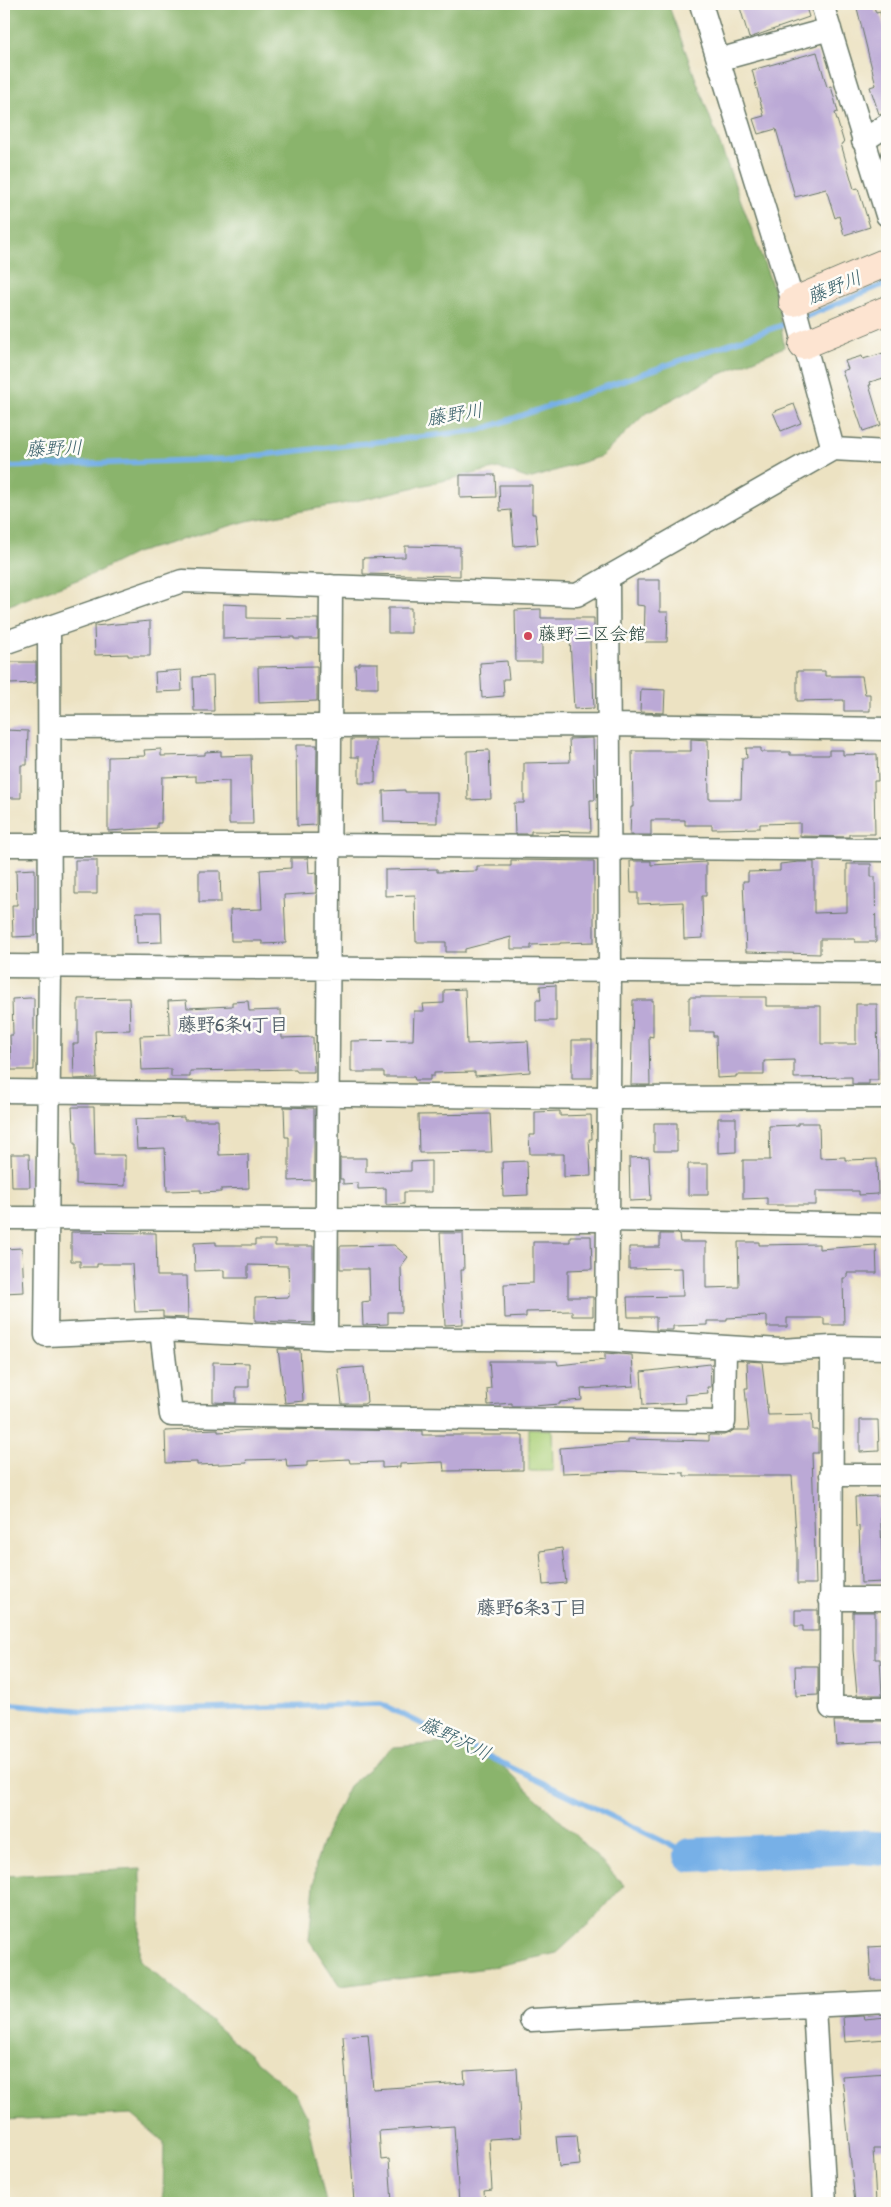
<svg xmlns="http://www.w3.org/2000/svg" width="891" height="2207" font-family="'Indie Flower','Klee One',sans-serif">
  <style>
    .green { fill: #add27c; stroke: #668858 }
    .forest { fill: #8ab46c; stroke: #547850 }
    .lines { fill: none; stroke-linecap: round; stroke-linejoin: round }
    .stream { stroke: #77b0e7; stroke-width: 5.5 }
    .river { stroke: #77b0e7; stroke-width: 34 }
    .building { fill: #bba9d6 }
    .street-casing { stroke: #677766; stroke-width: 25 }
    .secondary-casing { stroke: #677766; stroke-width: 30 }
    .street { stroke: #fff; stroke-width: 22 }
    .secondary { stroke: #fde4d1; stroke-width: 28 }
    .poi-dot { fill: #d1495b; stroke: #fdfcf7; stroke-width: 2 }
    .labels { text-anchor: middle; dominant-baseline: central; stroke-width: 5; stroke-linejoin: round; paint-order: stroke }
    .poi-label { font-size: 18px; fill: #1f3d34; stroke: #fdfcf7; text-anchor: start }
    .water-label { font-size: 19px; font-style: italic; fill: #39606a; stroke: #fdfcf7 }
    .neighbourhood-label { font-size: 19px; font-weight: bold; fill: #56636d; stroke: #fdfcf7 }
  </style>
  <rect width="100%" height="100%" fill="#fdfcf7"/>
  <filter id="ink" filterUnits="userSpaceOnUse"><feTurbulence type="fractalNoise" baseFrequency=".02" numOctaves="2"/><feDisplacementMap in="SourceGraphic" scale="10" xChannelSelector="R" yChannelSelector="G"/><feConvolveMatrix kernelMatrix="1 2 1 2 8 2 1 2 1" color-interpolation-filters="sRGB"/></filter>
  <filter id="wash" filterUnits="userSpaceOnUse"><feTurbulence type="fractalNoise" baseFrequency=".0096" numOctaves="4" result="noise"/><feDisplacementMap in="SourceGraphic" scale="20" xChannelSelector="R" yChannelSelector="G"/><feGaussianBlur stdDeviation="1.12" result="paint"/><feColorMatrix in="noise" values="0 0 0 0 0 0 0 0 0 0 0 0 0 0 0 0 0 1.4 0 .05"/><feComposite in="paint" operator="in"/></filter>
  <g filter="url(#wash)">
    <rect width="100%" height="100%" fill="#ece2c2"/>
    <path class="green" d="M529 1428 552 1430 553 1471H529Z"/>
    <path class="forest" d="M4 4H668L778 301 784 347 716 376 645 414 602 456 529 479 498 468 347 503 247 521 135 553 93 574 4 607Z
      M459 1742 496 1760 573 1833 624 1885 594 1919 557 1953 488 1968 340 1986 309 1940 316 1862 326 1833 349 1786 394 1747Z
      M141 1869 139 1959 297 2096 307 2117 326 2203H163L164 2142 131 2114 4 2120V1876Z"/>
    <g class="lines">
      <path class="stream" d="M803 318 887 283
        M4 467 227 459 480 430 794 321
        M4 1703 98 1712 381 1704 691 1855"/>
      <path class="river" d="M691 1855 858 1847 887 1849"/>
    </g>
    <g id="blocks">
      <path class="building" d="M739 4H805L809 17 749 38Z
        M856 4H873L876 13 880 12 887 37V112L879 114 870 87 876 85Z
        M817 52 827 87 831 86 838 112 835 113 844 143 841 144 854 189 858 188 870 227 844 235 839 216 835 218 826 189 795 197 776 129 758 134 753 119 764 116 752 70Z
        M887 352V377L870 382 871 385H869L881 425 863 431 842 371 848 369 845 361 862 356 863 359Z
        M794 404 801 423 781 431 773 412Z
        M460 475H495L496 497 460 498Z
        M499 485H532V514H535L538 544 514 546 511 510 500 511Z
        M405 546 460 547V576L363 574V558L405 557Z
        M637 580H660V612H668L667 642H644L645 606 637 605Z
        M223 604 247 605V618L318 619V639H294V637L223 639Z
        M388 608H411V633H388Z
        M541 609V618H594V640H590L591 682H593L594 708 574 709 570 640H542V662H516L515 610Z
        M150 621V656H128V654L95 655 94 626Z
        M507 661 509 679H503L504 696 482 698 480 663Z
        M8 662H36V683L9 684Z
        M359 663H378V688H356L355 665H359Z
        M317 666V701L259 703 258 667Z
        M181 670 182 691 156 692 155 672Z
        M797 671H825V676H862L865 694H870V711H844V700L797 701Z
        M213 676 214 711H194L193 677Z
        M641 689 665 690 664 713 640 712Z
        M5 730 28 731 27 765H21V798H4Z
        M593 738 595 800H590L591 832 531 831V834H515L514 803H524V763L570 762 569 739Z
        M351 739H376L375 783H359V757H351Z
        M691 739 708 740 709 799H741L742 758H747L746 748H761V752H790V755H829V750H843V755L877 754 878 781H874L875 834H849V837L800 836V823L760 824V828L712 829V825H685V820H651V835H630L631 807H633L632 751H691Z
        M296 745H317L316 825 297 826Z
        M161 749V756L205 755V752L221 751V756L251 755 253 824H229V781L196 782V776L162 777 161 823H157V828L108 831V757L145 756 144 750Z
        M489 750 491 799 468 800 467 751Z
        M405 790V792H437V823L384 822 383 791Z
        M291 858H308L309 873 316 872V893L284 895 286 943 262 944V941H231L230 910 262 909 260 870 291 868Z
        M75 860H97V894H75Z
        M511 860 594 861V942L560 943V944L531 945V949H511V937L465 949V952H446V942H416L415 895 385 896V870L437 869V872L477 871V866H511Z
        M630 861H651V865L706 862V896H702L703 938 684 939 683 902 638 904V893H631Z
        M799 862H814V913L847 912V864H871V877H875L876 942H855V939H820V954L746 952 743 881H748V872L780 871V864Z
        M35 869V936L13 937 12 905H17L16 870Z
        M199 871H220L221 902H199Z
        M136 912H161L162 942 137 943Z
        M556 985V1021H536V1000H541L540 986Z
        M465 989 467 1044 528 1041 530 1072 475 1076V1072L434 1073V1076H430V1080H415L414 1077H384V1072H351V1041L413 1040 414 1011H424L423 1004 444 1003V990Z
        M689 997H766V1006H821V1044H856V1004H877L878 1080H869V1084H852V1077L794 1078V1060L764 1061V1075H736V1077L717 1078 716 1036H713V1032H689Z
        M29 998H34V1070H11L10 1035H13L12 999Z
        M129 998 130 1030 95 1031 97 1078 74 1079 73 1044H78V999Z
        M186 1000 187 1008 232 1006V1002L248 1001 249 1011 281 1010 282 1038 313 1037 314 1072H297L296 1069 190 1071V1077H171V1069L142 1070 140 1036 170 1035 168 1001Z
        M633 1000H653V1037L649 1036 650 1085H631Z
        M572 1040H592V1078H572Z
        M72 1107H94L95 1155H125V1186L76 1184V1144H74Z
        M284 1107 314 1108V1180L289 1181V1137H285Z
        M560 1111V1116L591 1115 592 1139H589L591 1176 564 1177V1154H530L529 1135H535V1112Z
        M490 1114 492 1152 419 1153 418 1115Z
        M184 1117V1120H218L219 1155 248 1154 249 1188 221 1189V1192L201 1193V1190L167 1191 165 1148 137 1149 135 1119Z
        M718 1118H736V1152L718 1153Z
        M654 1123H677V1151H654Z
        M798 1123H819L820 1158 845 1157V1160L877 1159 878 1194 859 1195V1191H816V1205H767V1198L743 1199V1160H770L769 1126 798 1125Z
        M11 1154H29L30 1187H12Z
        M649 1157 651 1200 630 1201 629 1158Z
        M340 1158H366V1172L411 1171V1162L431 1161V1192H404V1204L386 1205V1188L358 1189V1183L343 1184V1179H340Z
        M527 1161 528 1195 503 1196 502 1162Z
        M688 1164H708V1195H688Z
        M71 1232 156 1233 157 1276H187L188 1318 163 1317V1311L135 1312 132 1264H97V1267H80V1261H71Z
        M440 1233H463L464 1270H461L463 1324 445 1325Z
        M660 1234H679L680 1242H706V1288L739 1287 738 1242H759V1245L819 1244V1249L876 1245 877 1273H847V1278H843L844 1325H824V1318H787V1327H767V1316L727 1318V1321H707V1325L673 1326V1330H656V1317H628L627 1297 683 1296 682 1268 629 1269V1247H660Z
        M570 1236H591L592 1269 568 1270V1297H593V1316H572V1311L526 1312V1317L505 1318 504 1284 533 1283V1242H570Z
        M255 1240H275V1246H313V1323L255 1321V1298L289 1297 288 1266 248 1265V1278H224V1270L195 1271 194 1243 216 1242V1245H255Z
        M394 1245 408 1257 401 1266 402 1312H388V1324L363 1325 362 1302 370 1301 369 1269H340V1246Z
        M22 1248 24 1292 4 1293V1249Z
        M278 1349 300 1350 303 1401 285 1403Z
        M605 1353 632 1355 634 1386 581 1389 582 1400 560 1402V1404L533 1406H512V1403L488 1405 487 1389 491 1388 489 1361H557L558 1365 605 1360Z
        M747 1361 762 1362 768 1415 812 1414 813 1430H818V1453H812L816 1584H797V1548L792 1476H684V1473L623 1471 562 1473 560 1448 628 1443V1439L709 1441V1435H724L734 1430H749L745 1388H748Z
        M213 1362 249 1363V1387H236V1403L213 1402Z
        M710 1364 711 1387H707L708 1393 685 1395 686 1403 643 1405 641 1372Z
        M364 1367 367 1402 364 1404H342L338 1369Z
        M860 1420H878L879 1451 860 1452Z
        M218 1429V1432L271 1429 422 1431V1435H523V1470L444 1471 443 1462 400 1464V1467L382 1468V1462L350 1463 349 1459 307 1461V1466L287 1467 286 1459 246 1460 247 1463 197 1465V1462L166 1463 165 1431Z
        M880 1496 883 1582 861 1583 859 1526 856 1527 855 1497Z
        M562 1548 566 1583 543 1585 540 1551Z
        M795 1610H818V1631H803V1626H795Z
        M853 1612H875V1659H880L882 1695H857L853 1650Z
        M795 1666H818V1695L796 1696Z
        M834 1721H884L885 1742 836 1744Z
        M887 1946V1980H871L869 1947Z
        M863 2016 864 2019 887 2017V2039L845 2042 843 2017Z
        M368 2034 373 2089 465 2083 464 2071 517 2068 521 2137 489 2139 492 2190 484 2191 485 2203H459L454 2126 379 2131 381 2160 389 2159 392 2203H354L343 2036Z
        M887 2073V2149H873L876 2203H855L842 2076Z
        M577 2135 580 2165 559 2167 556 2136Z"/>
    </g>
  </g>
  <g filter="url(#ink)">
    <use href="#blocks" fill-opacity="0" stroke="#677766" stroke-width="1"/>
    <g class="lines">
      <defs>
        <path id="street" d="M701 4 793 302 833 449
          M822 4 887 215
          M718 60 830 29
          M863 141 887 125
          M49 627 50 967 46 1335 161 1330 326 1338 607 1340 780 1350 832 1347 887 1348
          M4 643 182 581 577 595 833 449 887 452
          M50 727 608 725 887 729
          M4 845H331L887 850
          M4 966 887 973
          M4 1091 608 1098 887 1097
          M4 1218 608 1220 887 1225
          M161 1330 171 1415 724 1422 725 1347
          M326 1338 331 586
          M607 1340 610 970 608 577
          M832 1347 831 1708H887
          M831 1475H887
          M830 1599H887
          M814 2006 825 2203
          M531 2020 887 2002"/>
        <path id="secondary" d="M793 302 887 262
          M803 345 887 310"/>
      </defs>
      <use href="#street" class="street-casing"/>
      <use href="#secondary" class="secondary-casing"/>
      <use href="#street" class="street"/>
      <use href="#secondary" class="secondary"/>
    </g>
  </g>
  <circle class="poi-dot" cx="528" cy="636" r="5"/>
  <g class="labels">
    <g class="poi-label">
      <text x="538" y="636">藤野三区会館</text>
    </g>
    <g class="water-label">
      <text transform="translate(835 289) rotate(-22)">藤野川</text>
      <text transform="translate(455 416) rotate(-9)">藤野川</text>
      <text transform="translate(54 450) rotate(-2)">藤野川</text>
      <text transform="translate(455 1740) rotate(26)">藤野沢川</text>
    </g>
    <g class="neighbourhood-label">
      <text x="233" y="1026">藤野6条4丁目</text>
      <text x="532" y="1609">藤野6条3丁目</text>
    </g>
  </g>
  <rect width="891" height="2207" fill="none" stroke="#fdfcf7" stroke-width="20"/>
</svg>
